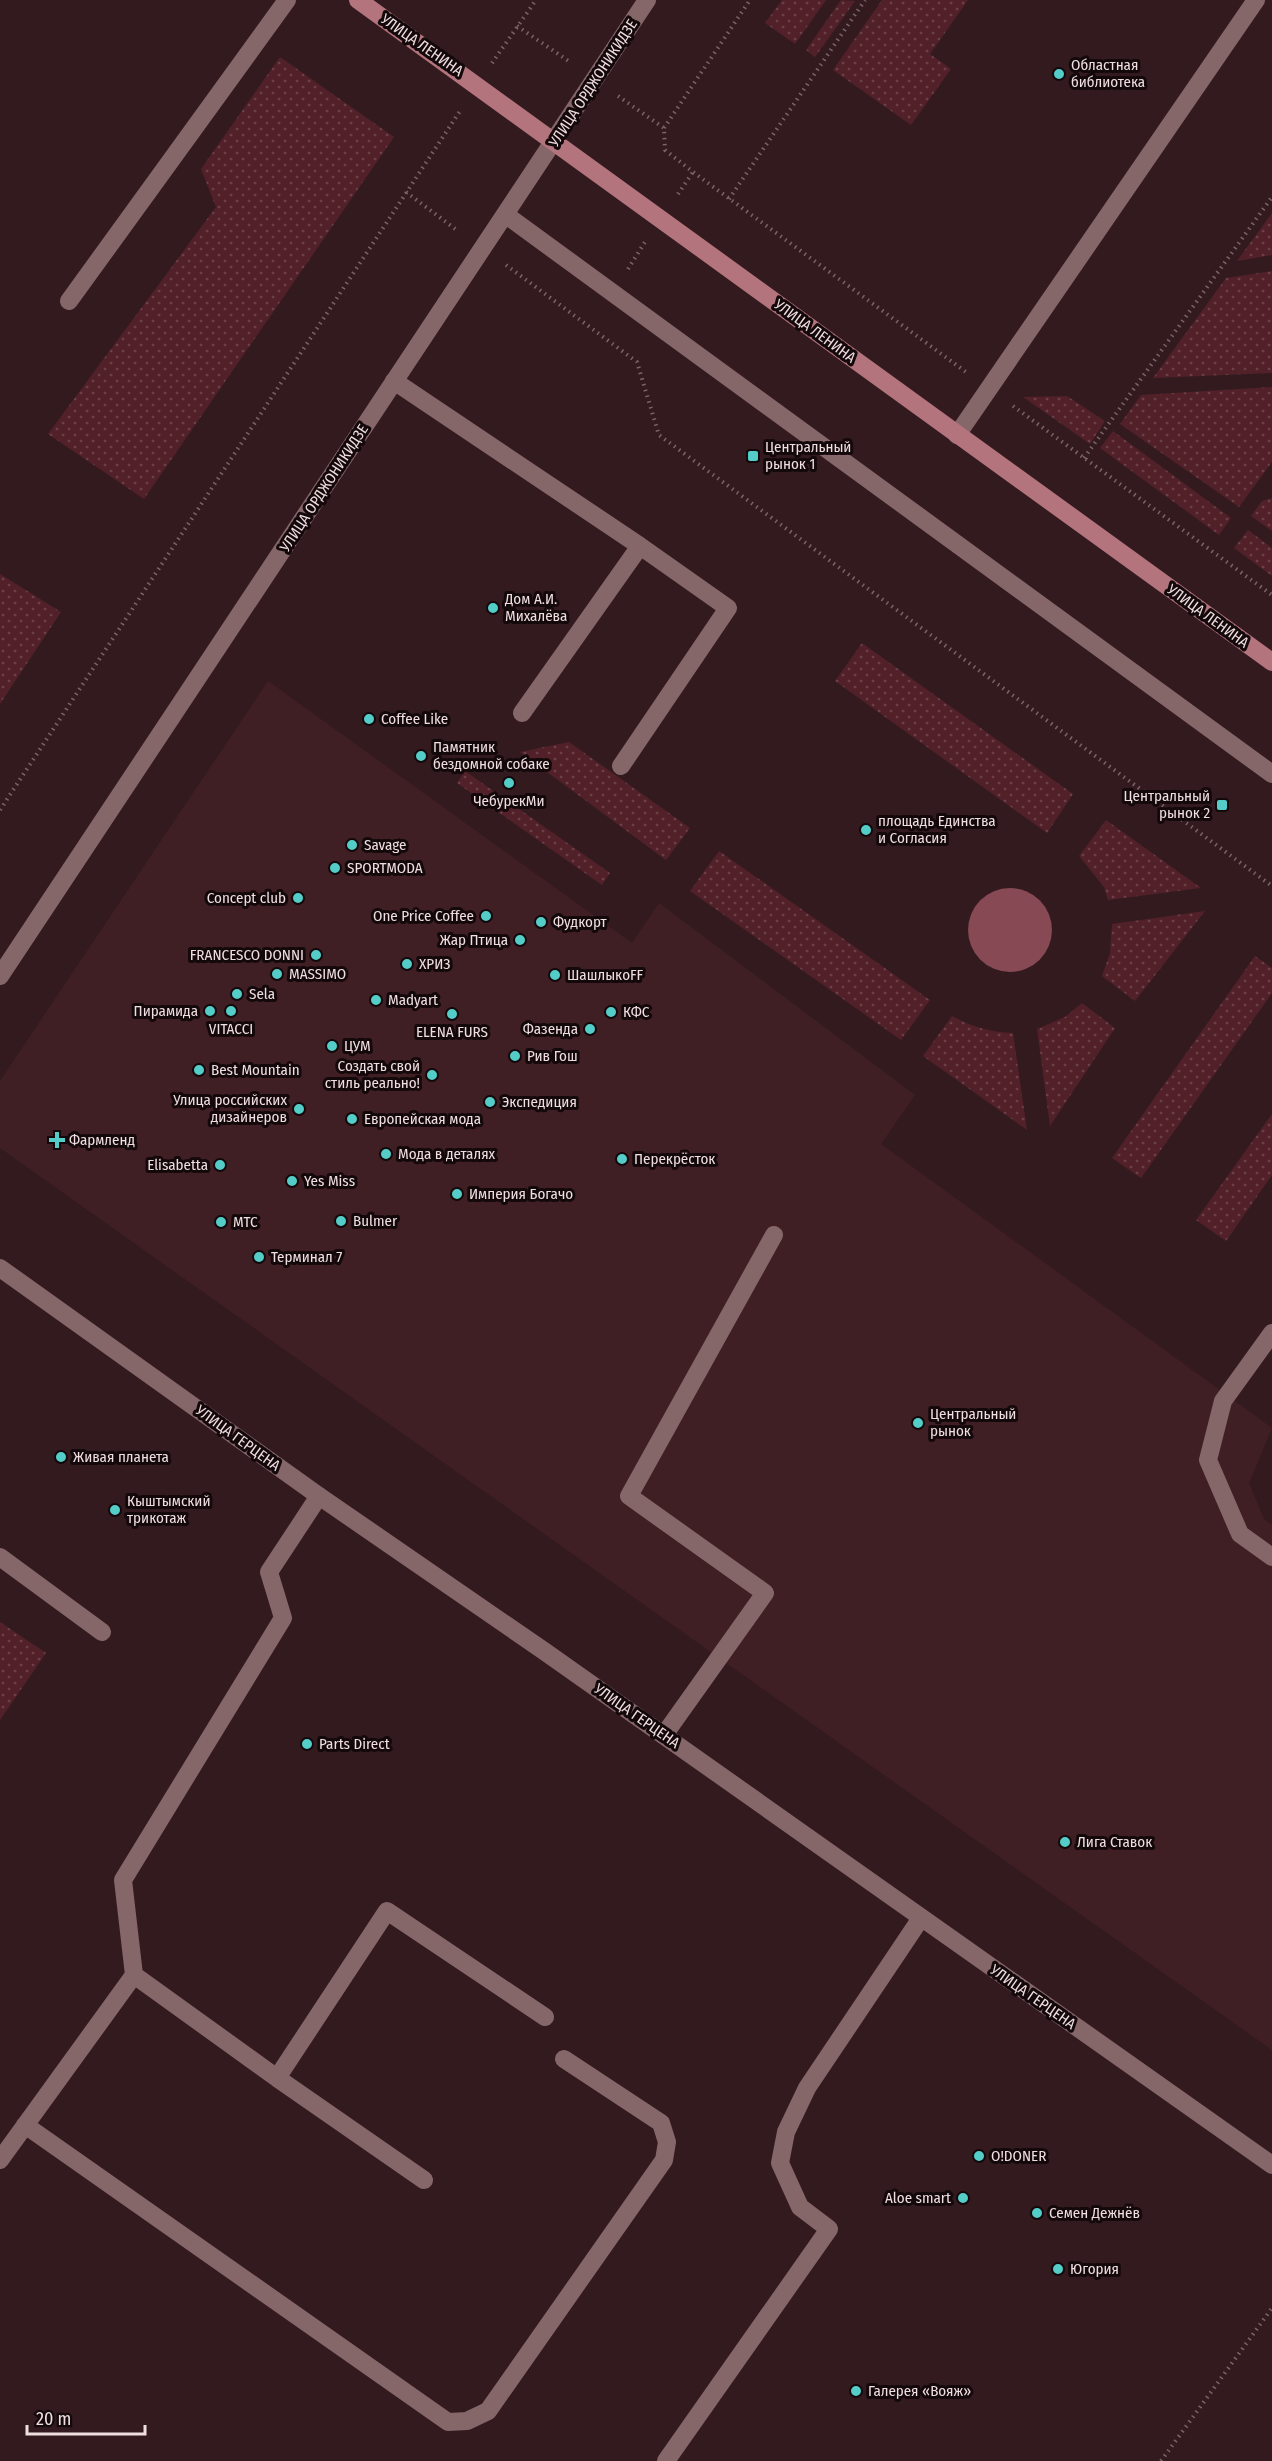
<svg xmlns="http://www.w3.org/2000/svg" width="1272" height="2461" font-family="'Fira Sans Condensed',sans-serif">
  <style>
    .built { fill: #401f24 }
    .grass { fill: url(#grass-dots) }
    .water { fill: #874953 }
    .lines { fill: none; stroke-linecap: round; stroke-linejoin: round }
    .path { stroke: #7a6467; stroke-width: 4; stroke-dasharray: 1.5 4.5; stroke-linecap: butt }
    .lane { stroke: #856669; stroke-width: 18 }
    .street { stroke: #856669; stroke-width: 18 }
    .secondary { stroke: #856669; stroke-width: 18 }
    .primary { stroke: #b3747d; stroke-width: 18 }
    .poi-dot { fill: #54cdc8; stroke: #13080a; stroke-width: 2 }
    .labels { text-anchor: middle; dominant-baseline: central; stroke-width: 6; stroke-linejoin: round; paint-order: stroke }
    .street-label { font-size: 15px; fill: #f0dee0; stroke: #13080a }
    .poi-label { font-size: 15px; fill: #f0dee0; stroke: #13080a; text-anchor: start }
  </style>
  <defs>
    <pattern id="grass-dots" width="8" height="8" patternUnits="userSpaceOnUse" patternTransform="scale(1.5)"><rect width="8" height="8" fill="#522029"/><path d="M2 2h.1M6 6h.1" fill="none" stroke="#6b4048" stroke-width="1.8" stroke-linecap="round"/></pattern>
  </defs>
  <rect width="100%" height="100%" fill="#331a1e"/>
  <path class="built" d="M268 681 632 943 659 903 915 1095 881 1144 1272 1428 1249 1483 1264 1519 1272 1525V2050L0 1148V1081Z"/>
  <path class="grass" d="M782 0H826L795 44 765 23Z
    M841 0 855 1 815 57 806 50Z
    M882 0H968L930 54 951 69 911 125 833 70Z
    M280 57 394 137 144 499 48 434 216 207 201 169Z
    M1272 213V255L1237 261Z
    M1272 271V373L1153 378 1226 278Z
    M1272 387V462L1239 507 1120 424 1141 395Z
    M1067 396 1105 421 1090 444 1023 397Z
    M1113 431 1231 518 1219 535 1100 448Z
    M1272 498V531L1251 516 1262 501Z
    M1248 530 1272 548V576L1234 548Z
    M0 574 61 612 0 704Z
    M862 643 1073 794 1047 833 835 681Z
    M569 742 690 828 666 860 520 752Z
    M465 771 610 873 602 885 457 783Z
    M1106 820 1201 888 1108 900 1104 887 1079 856Z
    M719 851 930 1000 901 1040 690 891Z
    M1205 911 1135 1001 1102 976 1110 953 1112 924Z
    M1255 956 1272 968V993L1141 1178 1112 1158Z
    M1082 1003 1115 1028 1050 1126 1037 1029 1065 1017Z
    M952 1016C972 1027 990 1032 1013 1033L1027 1130 923 1056Z
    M1272 1114V1175L1226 1241 1196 1220Z
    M0 1622 46 1653 0 1720Z"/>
  <path class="water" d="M968 930a42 42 0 1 1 84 0a42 42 0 1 1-84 0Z"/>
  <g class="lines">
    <path class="path" d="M517 26 570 62
      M492 63 536 0
      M618 96 664 128 665 150 693 172 966 372
      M664 128 750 0
      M406 192 458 231
      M678 194 693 172
      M729 199 865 0
      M506 265 637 362 659 435 1272 886
      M628 269 645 242
      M1013 406 1272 595
      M1084 458 1272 197
      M0 810 460 111
      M1161 2461 1272 2308"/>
    <path class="lane" d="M69 301 287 0
      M394 381 640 546 522 713
      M957 435 1256 0
      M621 766 728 608 640 546
      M1272 1333 1223 1401 1208 1460 1240 1534 1272 1557
      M0 1557 102 1632
      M664 1735 765 1593 629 1496 774 1235
      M134 1975 123 1880 283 1618 269 1572 319 1496
      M25 2125 448 2422 467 2421 488 2411 664 2160 667 2142 661 2123 564 2059
      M0 2160 134 1975 277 2078
      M424 2180 277 2078 387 1911 545 2017
      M666 2461 829 2229 800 2207 780 2163 786 2132 807 2088 921 1918"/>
    <path class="street" d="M506 215 1272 774"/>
    <path class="secondary" d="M0 976 647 0
      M0 1268 319 1496 544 1651 1272 2165"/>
    <path class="primary" d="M358 0 1272 662"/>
  </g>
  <g class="poi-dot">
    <circle cx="1059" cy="74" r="6"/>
    <rect x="747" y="450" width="12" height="12" rx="3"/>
    <circle cx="493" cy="608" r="6"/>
    <circle cx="369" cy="719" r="6"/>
    <circle cx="421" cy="756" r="6"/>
    <circle cx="509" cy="783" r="6"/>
    <rect x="1216" y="799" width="12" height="12" rx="3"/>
    <circle cx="866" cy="830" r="6"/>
    <circle cx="352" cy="845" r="6"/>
    <circle cx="335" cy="868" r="6"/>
    <circle cx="298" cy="898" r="6"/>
    <circle cx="486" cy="916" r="6"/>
    <circle cx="541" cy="922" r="6"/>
    <circle cx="520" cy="940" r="6"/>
    <circle cx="316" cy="955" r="6"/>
    <circle cx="407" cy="964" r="6"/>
    <circle cx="277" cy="974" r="6"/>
    <circle cx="555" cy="975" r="6"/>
    <circle cx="237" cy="994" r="6"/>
    <circle cx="376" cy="1000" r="6"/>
    <circle cx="210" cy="1011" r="6"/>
    <circle cx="231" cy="1011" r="6"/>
    <circle cx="611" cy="1012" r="6"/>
    <circle cx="452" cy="1014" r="6"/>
    <circle cx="590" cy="1029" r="6"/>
    <circle cx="332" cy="1046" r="6"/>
    <circle cx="515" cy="1056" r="6"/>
    <circle cx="199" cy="1070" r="6"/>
    <circle cx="432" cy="1075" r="6"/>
    <circle cx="490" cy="1102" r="6"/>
    <circle cx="299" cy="1109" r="6"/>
    <circle cx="352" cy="1119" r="6"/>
    <path d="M54 1131h6v6h6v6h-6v6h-6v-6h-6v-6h6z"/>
    <circle cx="386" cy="1154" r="6"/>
    <circle cx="622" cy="1159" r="6"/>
    <circle cx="220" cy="1165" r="6"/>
    <circle cx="292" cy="1181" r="6"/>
    <circle cx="457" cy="1194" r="6"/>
    <circle cx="341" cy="1221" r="6"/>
    <circle cx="221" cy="1222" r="6"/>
    <circle cx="259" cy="1257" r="6"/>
    <circle cx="918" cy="1423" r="6"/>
    <circle cx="61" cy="1457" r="6"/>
    <circle cx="115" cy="1510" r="6"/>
    <circle cx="307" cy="1744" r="6"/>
    <circle cx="1065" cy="1842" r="6"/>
    <circle cx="979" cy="2156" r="6"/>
    <circle cx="963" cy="2198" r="6"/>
    <circle cx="1037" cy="2213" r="6"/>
    <circle cx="1058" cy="2269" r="6"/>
    <circle cx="856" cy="2391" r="6"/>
  </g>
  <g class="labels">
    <g class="street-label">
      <text transform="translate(422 45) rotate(35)">УЛИЦА ЛЕНИНА</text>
      <text transform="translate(593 83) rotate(-57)">УЛИЦА ОРДЖОНИКИДЗЕ</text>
      <text transform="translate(815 331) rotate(36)">УЛИЦА ЛЕНИНА</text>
      <text transform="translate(324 488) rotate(-57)">УЛИЦА ОРДЖОНИКИДЗЕ</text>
      <text transform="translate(1208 616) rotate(36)">УЛИЦА ЛЕНИНА</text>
      <text transform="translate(238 1438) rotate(36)">УЛИЦА ГЕРЦЕНА</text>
      <text transform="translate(637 1716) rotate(35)">УЛИЦА ГЕРЦЕНА</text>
      <text transform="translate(1033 1997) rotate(35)">УЛИЦА ГЕРЦЕНА</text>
    </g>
    <g class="poi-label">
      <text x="1071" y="65">Областная<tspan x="1071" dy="17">библиотека</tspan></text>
      <text x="765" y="447">Центральный<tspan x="765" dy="17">рынок 1</tspan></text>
      <text x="505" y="599">Дом А.И.<tspan x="505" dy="17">Михалёва</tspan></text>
      <text x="381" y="719">Coffee Like</text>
      <text x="433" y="747">Памятник<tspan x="433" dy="17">бездомной собаке</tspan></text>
      <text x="1210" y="796" text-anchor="end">Центральный<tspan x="1210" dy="17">рынок 2</tspan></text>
      <text x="509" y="801" text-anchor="middle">ЧебурекМи</text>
      <text x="878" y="821">площадь Единства<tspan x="878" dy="17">и Согласия</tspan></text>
      <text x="364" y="845">Savage</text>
      <text x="347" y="868">SPORTMODA</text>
      <text x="286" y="898" text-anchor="end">Concept club</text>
      <text x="474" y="916" text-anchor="end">One Price Coffee</text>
      <text x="553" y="922">Фудкорт</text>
      <text x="508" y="940" text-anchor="end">Жар Птица</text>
      <text x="304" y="955" text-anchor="end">FRANCESCO DONNI</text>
      <text x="419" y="964">ХРИЗ</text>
      <text x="289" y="974">MASSIMO</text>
      <text x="567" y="975">ШашлыкoFF</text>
      <text x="249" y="994">Sela</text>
      <text x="388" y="1000">Madyart</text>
      <text x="198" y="1011" text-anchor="end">Пирамида</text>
      <text x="623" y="1012">КФС</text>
      <text x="231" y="1029" text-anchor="middle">VITACCI</text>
      <text x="578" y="1029" text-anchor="end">Фазенда</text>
      <text x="452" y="1032" text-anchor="middle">ELENA FURS</text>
      <text x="344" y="1046">ЦУМ</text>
      <text x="527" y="1056">Рив Гош</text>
      <text x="420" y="1066" text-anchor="end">Создать свой<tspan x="420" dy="17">стиль реально!</tspan></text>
      <text x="211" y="1070">Best Mountain</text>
      <text x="287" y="1100" text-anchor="end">Улица российских<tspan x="287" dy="17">дизайнеров</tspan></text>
      <text x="502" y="1102">Экспедиция</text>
      <text x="364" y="1119">Европейская мода</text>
      <text x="69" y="1140">Фармленд</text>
      <text x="398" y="1154">Мода в деталях</text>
      <text x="634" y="1159">Перекрёсток</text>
      <text x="208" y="1165" text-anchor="end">Elisabetta</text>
      <text x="304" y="1181">Yes Miss</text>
      <text x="469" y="1194">Империя Богачо</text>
      <text x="353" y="1221">Bulmer</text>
      <text x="233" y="1222">МТС</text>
      <text x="271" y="1257">Терминал 7</text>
      <text x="930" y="1414">Центральный<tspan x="930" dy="17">рынок</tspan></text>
      <text x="73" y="1457">Живая планета</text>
      <text x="127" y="1501">Кыштымский<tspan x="127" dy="17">трикотаж</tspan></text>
      <text x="319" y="1744">Parts Direct</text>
      <text x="1077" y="1842">Лига Ставок</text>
      <text x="991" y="2156">O!DONER</text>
      <text x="951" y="2198" text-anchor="end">Aloe smart</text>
      <text x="1049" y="2213">Семен Дежнёв</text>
      <text x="1070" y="2269">Югория</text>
      <text x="868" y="2391">Галерея «Вояж»</text>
    </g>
  </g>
  <path d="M27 2425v9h118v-9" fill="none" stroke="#f0dee0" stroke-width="3"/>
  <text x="36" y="2425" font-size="18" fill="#f0dee0" stroke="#13080a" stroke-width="4.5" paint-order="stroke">20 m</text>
</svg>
